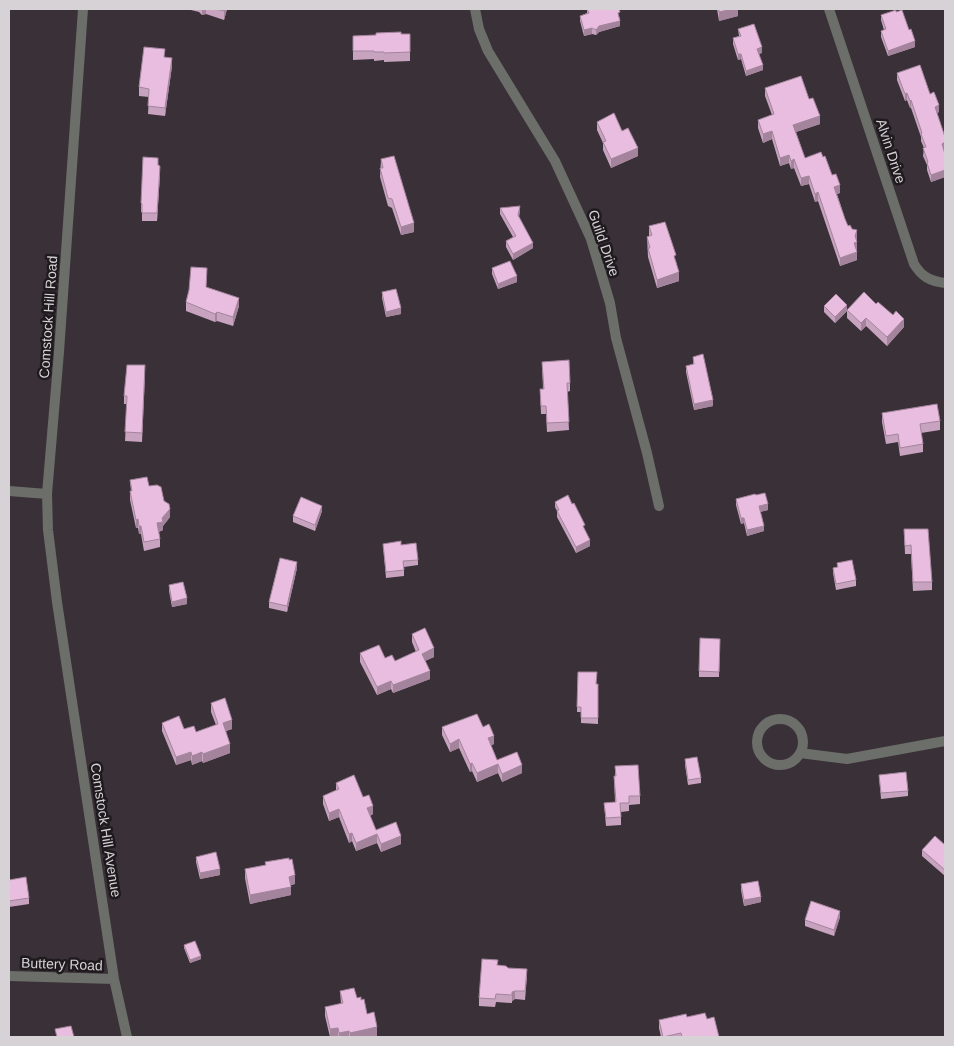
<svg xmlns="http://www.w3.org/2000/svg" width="954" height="1046" font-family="Helvetica,sans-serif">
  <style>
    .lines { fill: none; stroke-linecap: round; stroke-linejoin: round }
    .street { stroke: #6c6e6a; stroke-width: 10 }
    .wall { fill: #c8a3c0 }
    .shaded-wall { fill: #a3849c }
    .building { fill: #e9bddf; stroke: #a3849c }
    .labels { text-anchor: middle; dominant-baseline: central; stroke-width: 5; stroke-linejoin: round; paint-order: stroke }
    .street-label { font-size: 14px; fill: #d7d2d6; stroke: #1e1a1d }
  </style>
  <rect width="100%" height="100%" fill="#393137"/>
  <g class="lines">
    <path class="street" d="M83 9 59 352 47 494 48 530 57 602 114 979 127 1037
      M475 9 479 29 488 51 555 161 591 239 610 303 616 338 647 453 659 506
      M829 9 914 264C922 277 930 281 945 283
      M9 491 47 494
      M757 742a23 23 0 1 1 46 0a23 23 0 1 1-46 0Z
      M800 753 847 759 945 741
      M9 976 114 979"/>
  </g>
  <path class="wall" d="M187 9H227L224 20 206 14 202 15 199 12Z
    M587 9 620 18V26L599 32 596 35 592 34 584 36 580 21V16L587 13Z
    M717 9H738V16L719 21Z
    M896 12 909 30 915 47 888 56 881 37V31L884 30 881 20V15Z
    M738 29 762 53 759 54 763 70 746 76 741 59 738 60 733 44V38L739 36Z
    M410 34V61L384 62V60L374 61V59L353 60V36Z
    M165 57 172 66 165 116 148 114 149 97 139 96V87Z
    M897 73 930 94 939 112 937 113 945 154V177L931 182 927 170V165L923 156 924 148 921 141V137L911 108H910L907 100 905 101 897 80Z
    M765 88 809 99 820 124 796 132 805 158 823 157 840 193 837 194 845 219 848 226 852 229 857 238 856 240 857 260 840 266 818 201 815 202 809 184 801 186 794 168 791 169 789 163 780 166 772 139 763 143 758 128V120L772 115 765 96Z
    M597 122 622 131 638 156 611 168 603 150V143L597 130Z
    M381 159 414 232 401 235 392 208 388 206 380 177Z
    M158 165 160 174 157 221H142V212H141V203Z
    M500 208 520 211 519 217 533 248 513 260 506 247V241L513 237 500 214Z
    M649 226 676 261 679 281 657 288 648 257 647 237 649 236Z
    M492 268 517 282 498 289 492 274Z
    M207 276 206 288 239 306 233 326 217 321 215 322 186 311V302Z
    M382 292 401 314 386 317 382 298Z
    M876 304 904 327 887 346 866 326 861 331 847 318V310Z
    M824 306 847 311 835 323 824 312Z
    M693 357 713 406 694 410 686 372V366L693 364Z
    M542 362 570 383V391L567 392 569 430 547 432 546 414H541L540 389H543Z
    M145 374 142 442 125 441 127 404H124V396Z
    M882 413 940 421V430L921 433 923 444V452L900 456 898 442 886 444 882 422Z
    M130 480 149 486 164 501 170 517 163 526V530L159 532 160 539V547L144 551 141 534H139L138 528H136L130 500V491H131Z
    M756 495 768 510 760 512 764 531 747 536 744 523 741 524 736 505V499Z
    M555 502 585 531 590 546 576 553 557 517V511L555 507Z
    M322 511 315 531 293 522V516Z
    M904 529 932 582V590L913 591 911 554H905Z
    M383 544 401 545 418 560V565L404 567V576L386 578Z
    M837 563 856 580V586L836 590 833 573V568L837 567Z
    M297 568 287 612 269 608V602Z
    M169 585 187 604 172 607 169 591Z
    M412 634 434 657 425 661 430 679 393 693 391 689 377 695 360 662V653L385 658 395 661 416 652 412 642Z
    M720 639 719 677H699V671Z
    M578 672 597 684H598V724L581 723V712H577Z
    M211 703 232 729 226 731 230 753 203 763 202 761 192 765 191 760 176 765 162 731V723L184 729 196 732 216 725 211 712Z
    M442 727H483L494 744 491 745 497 760 522 773 502 782 498 773 477 782 472 771 470 772 459 748 450 752 442 735Z
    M685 759 701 778V783L688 785 685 765Z
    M615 766 640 796V804L629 805V811L621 812V825L606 826 604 803 615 802 614 776H615Z
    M879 775 908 791V796L881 799Z
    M336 783 363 797 373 814 370 816 376 830 401 844 381 852 377 843 356 851 352 841 349 843 339 817 329 821 323 804V796L336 790Z
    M945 845V876L922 856V850Z
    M196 857 220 875 200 879 196 862Z
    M265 862 295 884 291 885V895L250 904 245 878V869L265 865Z
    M9 880 29 898V904L9 907Z
    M741 884 761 902 744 906 741 890Z
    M840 917 834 936 805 926V920Z
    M184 945 201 959 190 963 184 948Z
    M498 965 508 968 527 977 525 1000 515 999 512 1001V1003L496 1002 495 1007 479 1006V998Z
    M340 991 357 998 367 1014 377 1036 370 1037H338V1036L330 1037 325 1016V1007L341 1004Z
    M687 1017 707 1019 719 1037H661L659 1028V1020Z"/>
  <path class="shaded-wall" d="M202 9H206V14L202 15Z
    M224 9H227L224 20Z
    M733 9H738V16L719 21V12Z
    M620 21V26L599 32 596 35V30L599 26Z
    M592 28V34L584 36V30Z
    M915 41V47L888 56V51Z
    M762 47V53L757 54V49Z
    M738 54H741V59L738 60Z
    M172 58V66L165 116V108Z
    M763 65V70L746 76V71Z
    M907 93V100L905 101V94Z
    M911 100V108H910V101Z
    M939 105V112L935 114V107Z
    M820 116V124L793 133V125Z
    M772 131V139L763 143V134Z
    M945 142V150L942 151V144Z
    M638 148V156L611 168V159Z
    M789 155V163L780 166V158Z
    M794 159V168L791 169V161Z
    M160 166V174L157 221V213Z
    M945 170V177L931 182V175Z
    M809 176V184L801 186V178Z
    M840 185V193L834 195V187Z
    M818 192V201L815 202V194Z
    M520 206V211L518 221V215Z
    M414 223V232L401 235V227Z
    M857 230V238L855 243 857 242V251H854L855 236Z
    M533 243V248L513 260V254Z
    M857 252V260L840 266V258Z
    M679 272V281L657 288V280Z
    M517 276V282L498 289V284Z
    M239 298V306L233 326V317Z
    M847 305V311L835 323V317Z
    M401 308V314L386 317V312Z
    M217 312V321L215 322V314Z
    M866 318V326L861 331V323Z
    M904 319V327L887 346V337Z
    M713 400V406L694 410V404Z
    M768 504V510L759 512V506Z
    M322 506V511L315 531V525Z
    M170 509V517L163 526V530L157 532V523L162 518Z
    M741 518H744V523L741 524Z
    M138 519V528H136V520Z
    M139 526H141V534H139Z
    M764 526V531L747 536V530Z
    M590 540V546L576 553V547Z
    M297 562V568L287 612V606Z
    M187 598V604L172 607V602Z
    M434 648V657L422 662V654Z
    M430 671V679L393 693V685Z
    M391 681V689L377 695V687Z
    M232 720V729L223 732V723Z
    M494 736V744L488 747V738Z
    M459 739V748L450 752V744Z
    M230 744V753L203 763V754Z
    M191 752V760L176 765V757Z
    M202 752V761L192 765V756Z
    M472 763V771L470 772V764Z
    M498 764V773L477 782V773Z
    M522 765V773L502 782V774Z
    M373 806V814L367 817V808Z
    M339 809V817L329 821V813Z
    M352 833V841L349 843V834Z
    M377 834V843L356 851V843Z
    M401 836V844L381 852V844Z
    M220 869V875L200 879V873Z
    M295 875V884L289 885V877Z
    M291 887V895L250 904V895Z
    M761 897V902L744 906V900Z
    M840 911V917L834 936V930Z
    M201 956V959L190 963V960Z
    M515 991V999L512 1001V992Z
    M377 1027V1036L370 1037H350V1033Z
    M338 1028V1036L330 1037V1029Z
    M349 1031V1037H339V1033Z"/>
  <path class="building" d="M215 9H224V11Z
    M587 9H619L620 12 618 13 620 21 599 26 596 30 592 28 584 30 580 16 589 13Z
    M719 9H733L719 12Z
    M896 10V12L902 10 909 30 911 29 915 41 888 51 881 31 886 29 881 15Z
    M754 24 762 47 757 49 763 65 746 71 741 54H738L733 38 741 36 738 29Z
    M401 32V34H410V52L384 53V52H374V51H353V36L376 35V33Z
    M144 47 165 49 164 57 172 58 165 108 148 106 149 89 139 87Z
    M920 65 930 94 934 92 939 105 935 107 945 137V142L942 144 945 154V170L931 175 927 163 928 162 923 148 926 147 921 134 922 133 911 100 910 101 907 93 905 94 897 73Z
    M801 76 809 99 813 98 820 116 793 125 805 158 821 152 823 157 825 156 832 175 836 174 840 185 834 187 845 219 848 226 850 225 852 229 857 230 855 236 857 242 854 243 857 252 840 258 818 192 815 194 809 176 801 178 794 159 791 161 789 155 780 158 772 131 763 134 758 120 774 114 765 88Z
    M614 113 622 131 628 128 638 148 611 159 603 142 606 141 597 122Z
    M394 156 414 223 401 227 392 199 388 198 380 168H383L381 159Z
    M143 157 158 158V165L160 166 157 213H142V204L141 203Z
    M520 206 518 215 533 243 513 254 506 241 516 236 500 208Z
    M665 222 676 255 674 256 679 272 657 280 648 248H650L647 237 652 235 649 226Z
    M510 261 517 276 498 284 492 268Z
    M191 267 207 268 206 287 239 298 233 317 217 312 215 314 186 302 189 290Z
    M396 289 401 308 386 312 382 292Z
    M864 292 876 304 878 302 893 315 896 311 904 319 887 337 866 318 861 323 847 310Z
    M836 294 847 305 835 317 824 306Z
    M703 354 713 400 694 404 686 366 694 364 693 357Z
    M569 360 570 383H567L569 422 547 423 546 406H541L540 389H544L542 362Z
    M127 365H145L142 433 125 432 127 396H124Z
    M937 404 940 421 920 424 923 444 900 448 898 434 886 436 882 413Z
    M147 477 149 486 157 485 161 487 164 501 169 504 170 509 162 518 163 522 157 523 160 539 144 542 141 526H139L138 519 136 520 130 491H132L130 480Z
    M765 493 768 504 759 506 764 526 747 530 744 518H741L736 499 755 494 756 495Z
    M568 495 572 504 574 503 585 525 583 526 590 540 576 547 557 511 559 510 555 502Z
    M301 497 322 506 315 525 293 516Z
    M904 529H928L932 582H913L911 545 905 546Z
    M401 541V545L416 543 418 560 403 561 404 570 386 572 383 544Z
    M280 558 297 562 287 606 269 602Z
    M852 560 856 580 836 584 833 568 838 567 837 563Z
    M183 582 187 598 172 602 169 585Z
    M425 628 434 648 422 654 430 671 393 685 391 681 377 687 360 653 379 645 385 658 392 655 395 661 419 650 412 634Z
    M700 638 720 639 719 672 699 671Z
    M578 672H597L596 684H598V718H581V707H577Z
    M225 698 232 720 223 723 230 744 203 754 202 752 192 756 191 752 176 757 162 723 179 716 184 729 194 726 196 732 218 724 211 703Z
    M477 714 483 727 489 724 494 736 488 738 497 760 517 752 522 765 502 774 498 764 477 773 472 763 470 764 459 739 450 744 442 727Z
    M697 757 701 778 688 780 685 759Z
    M638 765 640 796H629V803H620L621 817 606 818 604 803 616 802 614 776H616L615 766Z
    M906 772 908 791 881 793 879 775Z
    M354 775 363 797 369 795 373 806 367 808 376 830 396 822 401 836 381 844 377 834 356 843 352 833 349 834 339 809 329 813 323 796 339 789 336 783Z
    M935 836 945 845V870L922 850Z
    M216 852 220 869 200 873 196 857Z
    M289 858V860L292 859 295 875 289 877 291 887 250 895 245 869 266 865 265 862Z
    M26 877 29 898 9 901V880Z
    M758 881 761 897 744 900 741 884Z
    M811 901 840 911 834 930 805 920Z
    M195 941 201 956 190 960 184 945Z
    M482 959 498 960 497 965 506 966 508 968 527 969 525 991H515L512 992V995L496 994 495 999 479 998Z
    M354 988 357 998 361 997V1000L364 999 367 1014 374 1012 377 1027 350 1033 349 1031 339 1033 338 1028 330 1029 325 1007 343 1003 340 991Z
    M705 1013 707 1019 714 1017 719 1037H682L681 1033 663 1037 659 1020 686 1014 687 1017Z
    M71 1026 74 1037H57L55 1029Z"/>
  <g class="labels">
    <g class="street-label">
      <text transform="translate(891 151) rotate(72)">Alvin Drive</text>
      <text transform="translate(604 243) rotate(71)">Guild Drive</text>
      <text transform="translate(48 317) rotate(-86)">Comstock Hill Road</text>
      <text transform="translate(106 830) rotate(81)">Comstock Hill Avenue</text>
      <text transform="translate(62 964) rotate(2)">Buttery Road</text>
    </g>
  </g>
  <rect width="954" height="1046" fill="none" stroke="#d7d2d6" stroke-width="20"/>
</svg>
